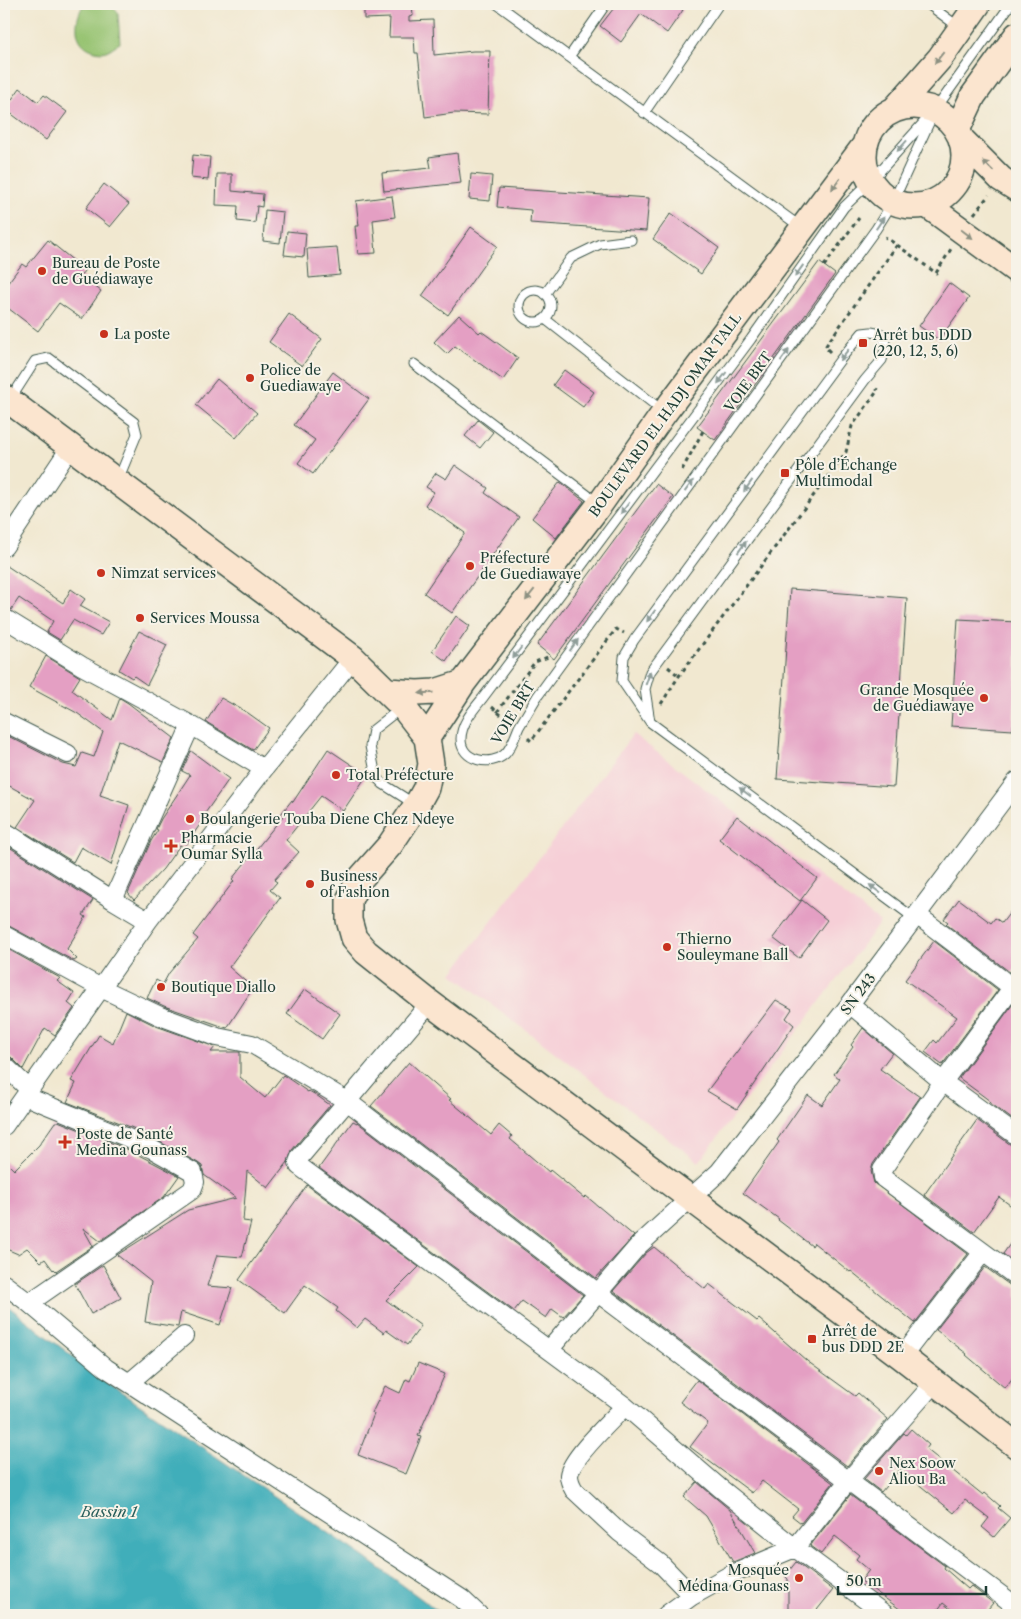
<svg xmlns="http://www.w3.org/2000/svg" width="1021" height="1619" font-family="'Libre Caslon Text',serif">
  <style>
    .built { fill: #f6cfd7 }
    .green { fill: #96c371; stroke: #5a8052 }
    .water { fill: #3faeba; stroke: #2f7677 }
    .building { fill: #e49fc3 }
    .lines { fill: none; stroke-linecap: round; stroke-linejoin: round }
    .lane-casing { stroke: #3e574b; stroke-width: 11 }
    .street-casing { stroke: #3e574b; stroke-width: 20 }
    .secondary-casing { stroke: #3e574b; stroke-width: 28 }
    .path { stroke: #3e574b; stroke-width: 3; stroke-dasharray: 4 4; stroke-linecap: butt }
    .lane { stroke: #fff; stroke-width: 9 }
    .street { stroke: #fff; stroke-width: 18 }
    .secondary { stroke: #fbe5cf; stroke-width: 25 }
    .oneway { fill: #8d9182 }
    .oneway2 { fill: #8f9e9a }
    .poi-dot { fill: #c8321e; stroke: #f7f3e8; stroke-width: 2 }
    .labels { text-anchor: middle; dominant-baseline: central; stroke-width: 4; stroke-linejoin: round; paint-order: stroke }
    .poi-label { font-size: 14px; fill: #1f3d34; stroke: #f7f3e8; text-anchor: start }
    .street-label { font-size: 14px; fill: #1f3d34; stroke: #f7f3e8 }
    .water-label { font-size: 15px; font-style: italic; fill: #295f5c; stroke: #f7f3e8 }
  </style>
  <rect width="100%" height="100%" fill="#f7f3e8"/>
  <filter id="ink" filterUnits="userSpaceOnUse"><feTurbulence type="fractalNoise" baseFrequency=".02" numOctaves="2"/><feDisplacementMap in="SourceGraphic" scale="10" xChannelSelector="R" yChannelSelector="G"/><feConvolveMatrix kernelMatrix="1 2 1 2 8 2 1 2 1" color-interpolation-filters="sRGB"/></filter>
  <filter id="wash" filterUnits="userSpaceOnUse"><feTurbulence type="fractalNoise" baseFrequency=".0096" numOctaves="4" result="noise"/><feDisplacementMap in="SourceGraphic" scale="20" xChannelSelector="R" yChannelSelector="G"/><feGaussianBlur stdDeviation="1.12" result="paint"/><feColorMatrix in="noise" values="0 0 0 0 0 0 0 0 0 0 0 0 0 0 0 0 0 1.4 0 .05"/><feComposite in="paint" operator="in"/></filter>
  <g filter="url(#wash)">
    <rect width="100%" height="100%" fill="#f1e8d0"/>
    <path class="built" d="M633 734 880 922 699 1162 452 974Z"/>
    <path class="green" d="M84 4H111L118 13 120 43C115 45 110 50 106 51 102 53 94 51 90 49 72 41 75 18 84 4Z"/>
    <path class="water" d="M4 1303 107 1383 366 1558 443 1615H4Z"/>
    <g id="blocks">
      <path class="building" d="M364 4H412L413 16 409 17V21L433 20 434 55 473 51H490L488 114 454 113 425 117 418 53H415L414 37H389L390 18 364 19Z
        M617 4H674L683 10 667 33 641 14 621 42 600 26Z
        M20 88 38 102 44 95 67 112 46 140 5 109Z
        M457 153 461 183 384 191 382 173 431 168 429 157Z
        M193 155 210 157 208 180 191 178Z
        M217 174H232V191L263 194 262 207 257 206 255 223 237 221 238 206 216 205Z
        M471 174 492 176 490 201 469 199Z
        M104 184 129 204 110 227 86 208Z
        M499 188 649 198 646 231 530 223 531 210 497 207Z
        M392 196 395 217 373 220 376 253 358 254 355 226H359L356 201Z
        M265 210 283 212 280 243 263 241Z
        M671 213 719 248 701 274 653 239Z
        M471 227 497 246 448 315 422 296Z
        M287 231 306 233 304 257 284 255Z
        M48 240 85 270 80 276 101 291 82 319 59 303 38 331 4 305V288L22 264 26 267Z
        M337 247 340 275 309 278 307 249Z
        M819 262 835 274 715 440 697 427Z
        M949 283 969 298 939 340 919 326Z
        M289 314 322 339 302 366 269 342Z
        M459 315 479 333 481 331 518 358 503 380 455 346 447 354 434 342Z
        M564 370 594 392 583 407 553 385Z
        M333 372 369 399 313 474 298 463 315 440 294 425Z
        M217 379 257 413 236 438 196 405Z
        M478 420 493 432 480 448 465 436Z
        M455 465 488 488 485 493 519 517 452 613 424 593 465 533 425 505 434 492 426 487 436 473 446 479Z
        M560 482 584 501 556 538 532 518Z
        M656 484 673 497 554 659 537 645Z
        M4 564 63 603 71 589 85 599 80 606 109 622 101 635 73 620 60 640 47 632 53 621 19 598 11 610 4 607Z
        M790 589 907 598 894 787 777 779Z
        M456 616 470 626 446 661 432 651Z
        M958 619 1017 622V670L1013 730 951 726Z
        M139 631 167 645 147 685 134 676 132 678 119 670Z
        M46 656 80 677 72 690 112 720 120 698 128 703 174 738 163 762 118 740 100 795 129 805 111 865 81 847 73 862 17 827 35 800 4 783V734L63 764 76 767 82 753 94 757 103 732 77 713 29 687Z
        M221 698 248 713 269 728 253 750 206 722Z
        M328 749 367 775 343 811 321 796 286 840 299 852 274 880 277 882 270 890 280 898 229 967 253 988 227 1028 164 1006 147 998 156 980 163 984 169 973 198 939 193 935 234 881 232 879 283 816 281 814 292 800 293 802Z
        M191 751 229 779 201 819 203 820 184 848 180 845 163 869 134 900 128 893 151 841 158 830 156 829 161 819 190 775 182 771Z
        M737 816 817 878 800 901 719 839Z
        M6 845 93 900 83 915 86 917 67 949 77 959 74 961 9 926 4 924V848Z
        M959 899 991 923 995 918 1002 923 1017 903V967L1014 971 1011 973 946 924 948 922 944 919Z
        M802 900 827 920 799 958 773 938Z
        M934 941 998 990 942 1065 925 1052 934 1040 937 1043 957 1017 905 980Z
        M4 947 60 978 57 981 74 993 68 1003 74 1008 55 1035 45 1028 23 1069 11 1057 4 1055Z
        M305 989 340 1014 322 1039 287 1014Z
        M776 1000 792 1009 786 1018 794 1025 737 1109 707 1091Z
        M1015 1001 1017 1002V1123L989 1102 990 1101 959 1078Z
        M126 1011 156 1026 215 1047 211 1052H240V1077L265 1098 283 1075 308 1092 309 1091 316 1095 330 1105 292 1150 288 1162 268 1188 247 1171 243 1221 251 1222 242 1257 217 1255 207 1286 232 1288 220 1325 181 1312 178 1327 145 1322 151 1282 117 1255 188 1210 236 1198 204 1175 202 1166 198 1163 138 1130 67 1102 76 1083 71 1081 99 1035 113 1043Z
        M863 1028 892 1053 880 1069 920 1097 873 1164 871 1171 874 1183 968 1254 915 1323 851 1271 850 1272 814 1243 812 1246 778 1220 779 1219 743 1193 779 1142 777 1140 808 1095 822 1105 840 1079 834 1074 853 1047 851 1045Z
        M409 1062 451 1099 449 1100 491 1135 499 1125 512 1136 510 1139 549 1172 550 1170 584 1198 586 1196 634 1236 596 1278 371 1106Z
        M977 1120 1011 1145 1017 1146V1210L999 1197 974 1232 924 1195Z
        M58 1121 129 1150 179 1176 164 1197 100 1241 83 1228 93 1246 56 1271 54 1269 53 1270 45 1259 41 1262 27 1248 18 1254 4 1248V1160L14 1170 39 1145 55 1122H57Z
        M353 1121 357 1123V1122L583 1295 563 1317 552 1309 546 1318 522 1301 514 1311 319 1168Z
        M307 1185 419 1267 386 1300 421 1326 407 1345 386 1330 384 1333 365 1319 357 1328 336 1311 338 1308 305 1285 285 1313 239 1280Z
        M1017 1234V1264L1003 1254Z
        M654 1247 705 1289 709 1284 757 1321 759 1319 807 1361 855 1396 858 1393 888 1419 847 1466 613 1291 646 1253Z
        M103 1265 121 1298 91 1314 75 1284Z
        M985 1267 1011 1286 1017 1287V1372L1005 1388 966 1355 967 1354 936 1330Z
        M418 1363 445 1374 418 1436 421 1437 406 1474 358 1455 374 1414 372 1413 385 1386 400 1393 406 1379 410 1381Z
        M697 1380 833 1483 801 1523 792 1516 798 1509 762 1481 752 1493 690 1447 708 1423 680 1402Z
        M911 1429 929 1445 926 1449 983 1495 985 1493 1000 1506 998 1508 1010 1518 994 1537 982 1527 989 1518 965 1500 954 1513 900 1469 881 1492 864 1479 904 1433 906 1435Z
        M697 1482 730 1510 755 1553 733 1562 706 1516 684 1497Z
        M850 1495 945 1566 944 1568 968 1589 971 1586 993 1603 983 1615H958L943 1603 934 1615H908L861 1581 869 1570 856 1559 859 1555 835 1536 821 1554 810 1546Z
        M796 1562 833 1590 813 1615H788V1579L785 1576Z"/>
    </g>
  </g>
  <g filter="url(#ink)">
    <use href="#blocks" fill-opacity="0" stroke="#3e574b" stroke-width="1"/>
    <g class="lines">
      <defs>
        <path id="lane" d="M497 4 802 228
          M928 4 960 28
          M569 57 606 4
          M935 110 893 202 876 229 537 697C531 707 525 717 519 727 515 736 512 747 505 754 491 767 461 761 461 739 461 724 473 710 482 699L751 339 844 207 871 181 935 110 1011 4
          M644 113 719 4
          M519 306a16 16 0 1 1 32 0a16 16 0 1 1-32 0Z
          M545 294 571 258 600 244 631 240
          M545 319 664 412
          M414 364 598 503
          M10 400 35 361 49 358 134 422 137 434 118 480
          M401 708 373 730 370 746 376 777 383 784 416 805
          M650 722 622 681 624 657 634 640 840 360 862 333 871 332 882 334 886 346 882 360 865 380 650 672 645 689 650 722 914 918"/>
        <path id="street" d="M4 547 70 448
          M4 618 82 666 191 725 264 769
          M4 722 68 754
          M4 831 113 900 148 921
          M113 900 191 725
          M917 915 1017 991
          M4 935 101 988 160 1016 217 1037 252 1044 347 1101 598 1293 1017 1607
          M1017 981 943 1082 882 1170 883 1178 1017 1277
          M430 1003 300 1157 298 1162 299 1166 625 1406 720 1488 795 1548 886 1615
          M850 1004 943 1082 1017 1136
          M4 1065 30 1090
          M25 1096 133 1140 152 1149 193 1172 195 1182 192 1190 29 1303
          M4 1126 148 921 264 769 353 658
          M4 1284 29 1303 106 1368 462 1599 479 1615
          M550 1349 638 1246 719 1172 850 1004 1017 781
          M902 1357 983 1252
          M130 1382 184 1336
          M625 1406C612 1420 571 1458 569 1475 569 1481 571 1485 574 1490L619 1532 661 1564 692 1596
          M666 1615 692 1596 730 1575 795 1548 848 1481 935 1382"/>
        <path id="secondary" d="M864 156a50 50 0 1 1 100 0a50 50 0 1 1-100 0Z
          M895 109 940 58 978 4
          M957 130 973 96 1017 35
          M961 139 1001 179 1017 189
          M927 205 1017 271
          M4 397 353 658 403 707 427 738 431 764 426 788 416 806 390 845 359 880 349 900V920L354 938 366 952 430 1003 902 1357 1017 1446
          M388 691 417 693 435 692 463 683
          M427 738 463 683 600 504 664 413 865 145"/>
      </defs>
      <use href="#lane" class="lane-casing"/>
      <use href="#street" class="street-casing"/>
      <use href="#secondary" class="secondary-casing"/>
      <path class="path" d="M974 214 989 195
        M897 245 936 273 951 249
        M824 266 859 218
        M830 352 825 347 897 245 885 237
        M682 470 703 431
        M668 667 679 676
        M661 704 679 676 846 452 852 426 878 390 876 389
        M492 707 508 721
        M497 712 535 662 548 657
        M528 738 531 741 616 629 624 633"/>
      <use href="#lane" class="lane"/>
      <use href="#street" class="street"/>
      <use href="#secondary" class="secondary"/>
    </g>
    <defs><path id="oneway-solid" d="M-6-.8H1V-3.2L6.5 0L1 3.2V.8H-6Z" transform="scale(1.25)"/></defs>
    <g class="oneway">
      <use href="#oneway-solid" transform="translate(939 58) rotate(128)"/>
      <use href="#oneway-solid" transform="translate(988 166) rotate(-135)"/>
      <use href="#oneway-solid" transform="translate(836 184) rotate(127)"/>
      <use href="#oneway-solid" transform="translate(967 234) rotate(37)"/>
      <use href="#oneway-solid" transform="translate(530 595) rotate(128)"/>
      <use href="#oneway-solid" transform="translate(426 693) rotate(176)"/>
    </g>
    <g class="oneway2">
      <use href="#oneway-solid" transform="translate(902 146) rotate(132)"/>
      <use href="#oneway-solid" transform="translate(880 223) rotate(-56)"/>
      <use href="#oneway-solid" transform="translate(799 271) rotate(125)"/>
      <use href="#oneway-solid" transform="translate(785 355) rotate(-54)"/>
      <use href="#oneway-solid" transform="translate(844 355) rotate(129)"/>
      <use href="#oneway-solid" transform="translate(722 378) rotate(127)"/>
      <use href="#oneway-solid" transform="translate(689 486) rotate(-54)"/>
      <use href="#oneway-solid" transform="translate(748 486) rotate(126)"/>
      <use href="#oneway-solid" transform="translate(625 508) rotate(127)"/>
      <use href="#oneway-solid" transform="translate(742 547) rotate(-54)"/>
      <use href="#oneway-solid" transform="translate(651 616) rotate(126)"/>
      <use href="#oneway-solid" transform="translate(574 645) rotate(-54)"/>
      <use href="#oneway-solid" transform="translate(517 653) rotate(127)"/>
      <use href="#oneway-solid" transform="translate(648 678) rotate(-71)"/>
      <use href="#oneway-solid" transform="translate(745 792) rotate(-143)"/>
      <use href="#oneway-solid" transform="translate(875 889) rotate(-143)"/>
    </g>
  </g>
  <g class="poi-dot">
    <circle cx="42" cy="271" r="5"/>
    <circle cx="104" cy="334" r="5"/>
    <rect x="858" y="338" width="10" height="10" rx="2.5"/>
    <circle cx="250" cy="378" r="5"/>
    <rect x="780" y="468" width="10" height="10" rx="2.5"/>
    <circle cx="470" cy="566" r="5"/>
    <circle cx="101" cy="573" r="5"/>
    <circle cx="140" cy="618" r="5"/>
    <circle cx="984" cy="698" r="5"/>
    <circle cx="336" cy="775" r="5"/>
    <circle cx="190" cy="819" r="5"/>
    <path d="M168.5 838.5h5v5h5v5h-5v5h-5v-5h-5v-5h5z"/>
    <circle cx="310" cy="884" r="5"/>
    <circle cx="667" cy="947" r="5"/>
    <circle cx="161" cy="987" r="5"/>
    <path d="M62.5 1134.5h5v5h5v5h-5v5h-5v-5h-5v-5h5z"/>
    <rect x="807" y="1334" width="10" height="10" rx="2.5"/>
    <circle cx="879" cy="1471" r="5"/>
    <circle cx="799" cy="1578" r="5"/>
  </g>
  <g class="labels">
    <g class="poi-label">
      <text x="52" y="263">Bureau de Poste<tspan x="52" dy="16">de Guédiawaye</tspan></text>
      <text x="114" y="334">La poste</text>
      <text x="873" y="335">Arrêt bus DDD<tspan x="873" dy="16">(220, 12, 5, 6)</tspan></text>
      <text x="260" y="370">Police de<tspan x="260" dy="16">Guediawaye</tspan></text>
      <text x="795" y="465">Pôle d’Échange<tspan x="795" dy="16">Multimodal</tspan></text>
      <text x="480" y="558">Préfecture<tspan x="480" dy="16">de Guediawaye</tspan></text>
      <text x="111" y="573">Nimzat services</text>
      <text x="150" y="618">Services Moussa</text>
      <text x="974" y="690" text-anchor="end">Grande Mosquée<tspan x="974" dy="16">de Guédiawaye</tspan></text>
      <text x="346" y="775">Total Préfecture</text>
      <text x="200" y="819">Boulangerie Touba Diene Chez Ndeye</text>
      <text x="181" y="838">Pharmacie<tspan x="181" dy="16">Oumar Sylla</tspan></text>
      <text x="320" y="876">Business<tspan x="320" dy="16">of Fashion</tspan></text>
      <text x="677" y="939">Thierno<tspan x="677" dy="16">Souleymane Ball</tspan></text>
      <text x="171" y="987">Boutique Diallo</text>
      <text x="76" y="1134">Poste de Santé<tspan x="76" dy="16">Medina Gounass</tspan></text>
      <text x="822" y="1331">Arrêt de<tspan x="822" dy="16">bus DDD 2E</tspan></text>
      <text x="889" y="1463">Nex Soow<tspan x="889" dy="16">Aliou Ba</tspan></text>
      <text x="789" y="1570" text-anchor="end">Mosquée<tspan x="789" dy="16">Médina Gounass</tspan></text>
    </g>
    <g class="street-label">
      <text transform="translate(748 382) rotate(-54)">VOIE BRT</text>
      <text transform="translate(665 415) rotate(-54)">BOULEVARD EL HADJ OMAR TALL</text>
      <text transform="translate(513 713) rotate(-59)">VOIE BRT</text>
      <text transform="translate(858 994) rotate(-53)">SN 243</text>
    </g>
    <g class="water-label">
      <text x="109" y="1511">Bassin 1</text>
    </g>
  </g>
  <rect width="1021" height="1619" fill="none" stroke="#f7f3e8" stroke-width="20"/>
  <path d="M838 1586v8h148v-8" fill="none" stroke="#1f3d34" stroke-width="2.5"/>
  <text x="846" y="1586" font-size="15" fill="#1f3d34" stroke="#f7f3e8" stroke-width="4" paint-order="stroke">50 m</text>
</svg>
